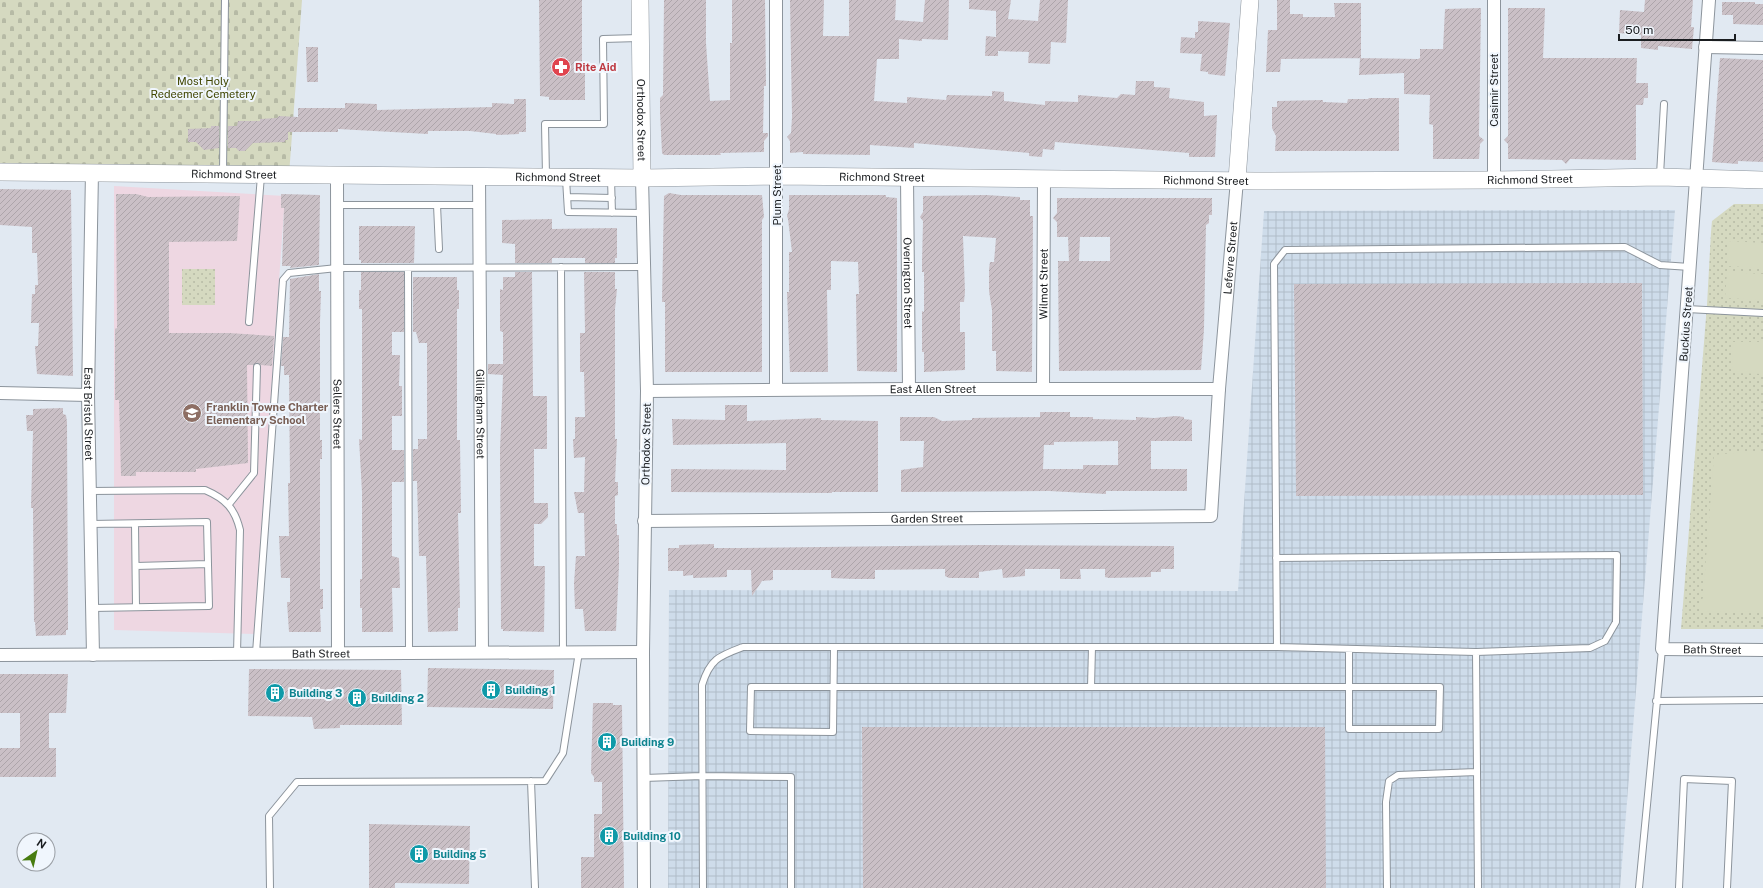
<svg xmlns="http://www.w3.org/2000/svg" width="1763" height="888" font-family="'Public Sans',sans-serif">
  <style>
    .industrial { fill: url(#industrial-grid) }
    .education { fill: #eed7e2 }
    .grass { fill: url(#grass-dots) }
    .cemetery { fill: url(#cemetery-stones) }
    .garden { fill: #d5d9c0 }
    .building { fill: url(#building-hatch); fill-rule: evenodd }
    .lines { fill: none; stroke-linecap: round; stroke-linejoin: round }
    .lane-casing { stroke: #8c949c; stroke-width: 8 }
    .street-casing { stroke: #8c949c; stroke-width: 14 }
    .secondary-casing { stroke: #8c949c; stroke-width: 18 }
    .lane { stroke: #fff; stroke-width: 6 }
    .street { stroke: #fff; stroke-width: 12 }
    .secondary { stroke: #fff; stroke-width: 17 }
    .labels { text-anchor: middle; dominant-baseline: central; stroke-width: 4; stroke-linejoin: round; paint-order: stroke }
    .health-label { font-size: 11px; font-weight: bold; fill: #be3a42; stroke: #f0f6fd; text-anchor: start }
    .park-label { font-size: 11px; fill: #404601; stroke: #f0f6fd }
    .street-label { font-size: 11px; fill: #1a1d20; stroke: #f0f6fd }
    .education-label { font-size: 11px; font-weight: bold; fill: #785e54; stroke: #f0f6fd; text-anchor: start }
    .culture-label { font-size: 11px; font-weight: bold; fill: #0d838f; stroke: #f0f6fd; text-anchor: start }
  </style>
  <defs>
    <pattern id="industrial-grid" width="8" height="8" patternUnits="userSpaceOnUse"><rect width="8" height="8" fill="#cedcea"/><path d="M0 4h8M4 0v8" fill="none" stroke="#b0bcc8"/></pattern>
    <pattern id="grass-dots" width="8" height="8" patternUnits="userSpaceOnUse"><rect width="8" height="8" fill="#d5d9c0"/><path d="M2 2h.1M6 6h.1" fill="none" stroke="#b6baa5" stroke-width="1.8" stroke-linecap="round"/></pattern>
    <pattern id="cemetery-stones" width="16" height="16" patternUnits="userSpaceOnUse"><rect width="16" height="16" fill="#d5d9c0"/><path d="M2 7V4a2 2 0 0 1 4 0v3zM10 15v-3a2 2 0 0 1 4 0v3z" fill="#b6baa5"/></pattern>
    <pattern id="building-hatch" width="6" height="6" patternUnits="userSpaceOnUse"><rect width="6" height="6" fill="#cac0c6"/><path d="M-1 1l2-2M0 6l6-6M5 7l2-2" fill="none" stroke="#ada5aa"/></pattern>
  </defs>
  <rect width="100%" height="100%" fill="#e1e9f2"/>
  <path class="industrial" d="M1675 210 1620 888H668L669 590 1238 591 1264 211Z"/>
  <path class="education" d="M114 186 285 196 254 634 114 630Z"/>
  <path class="grass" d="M1734 204H1763V629H1681L1707 305 1711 232 1712 221Z
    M182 269H215V305H182Z"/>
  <path class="cemetery" d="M0 0H302L289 175 0 172Z"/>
  <path class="garden" d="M1728 241 1763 243V268L1727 266Z
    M1727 272 1763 274V300L1725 298Z
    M1733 342H1763V374L1732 373Z
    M1744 452 1763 453V611L1706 612 1700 606 1703 597 1714 455Z"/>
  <path class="building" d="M539 0H582V63H585V100H549V97L540 96Z
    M664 0H706V43L710 101 730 100V43H732V0H765L766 86H764L763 133H768V136L764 141V152L720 153 721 155H664L662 153 660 112V98L663 95Z
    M790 0H824L823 36H849V0H896L895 20 923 22 925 0H949L948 40 922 39V41L899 39V59H877L874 101 907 103V97L946 100 947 95 992 96V91L1004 92V101L1045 105V101L1078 102V95L1117 98 1121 94 1135 95 1136 81H1154V87L1170 88 1169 98 1204 102V116L1217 115 1215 157H1189V153L1055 142 1054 150 1043 149 1042 157 1029 156V153L914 143V148L870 145V155L803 154V152L790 153V141L787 137 791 133 792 117Z
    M969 0H1011L1008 19 1038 21 1040 0H1068L1066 43 1051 42 1050 64 1028 63 1029 52 998 51V56H985L986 36 996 37V11L969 9Z
    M1277 0H1290V14H1303V17H1335L1334 3H1361V58L1281 59 1280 72H1266L1268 30H1277Z
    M1645 0H1693L1691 27H1694L1692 49 1658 46V50L1641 48V35L1619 33 1620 10 1644 12Z
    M1722 2H1755V4H1763V25L1733 24V15H1722Z
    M1481 8 1479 136 1484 140 1480 144 1479 159H1433V125L1429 124 1430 95 1404 94V73L1359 75 1360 58 1418 59 1420 58V49H1443L1445 9Z
    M1508 8H1545L1543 58H1637L1636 83H1648V98H1644L1643 105H1636V160L1570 159 1566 164 1562 160 1508 159V144L1504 140 1508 136Z
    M1198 21 1230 23 1225 76 1208 74V72L1200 71 1202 54 1180 53 1181 37 1195 38V32H1198Z
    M306 47H318V82H307Z
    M1720 58 1763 60V162L1738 161V164L1712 162Z
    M1369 98H1399V151H1275L1276 136 1272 128V107H1277V101L1323 100V102L1347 103 1348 99H1368Z
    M514 99H526V132H519V134L496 135V134L470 131H428V134L338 129V132H288V140H285V142L253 143 245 151H239L236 148H228V126H237L238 121H260V119L277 118 279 116 298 117V108H345V103L377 104V110L492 107V103L514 104Z
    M211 126H219V148L204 150 196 142H188V129L211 128Z
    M0 189 71 190 73 376 37 374 35 346H38L39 323H31L32 294H35V285H38L37 253H32V227L0 225Z
    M669 193 681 195H762L764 217 762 220V372H665V302H662L664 196Z
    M116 194H136L148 197 240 196 237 241 169 242V333H229L274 336 272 366 261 365 257 363 253 365H247L248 463 196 469V472H136V476H121L119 400H115V329L117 328Z
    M281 194 320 195 319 265 290 268 291 266H282L284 208H281Z
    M789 195H886V197L897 198V372L857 371 856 294H859L858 262 831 261V290H827L828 372H790L787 292H789V252H792L788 219 787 216 789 209Z
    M986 195 1020 197V200H1030V216H1033L1032 372 996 371V351H992V310L989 291V269L990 262H994L996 238 963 236 965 292 964 302H960V332H965V370L924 372V352H922V311L924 312V272H922V262L923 221 920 217 923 212V196Z
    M1057 198H1212V215H1209V223L1206 225 1204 329 1201 370 1059 371 1058 261H1069L1068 237H1057V222L1053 218 1057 213ZM1080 237H1110V261H1079Z
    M552 219V229L617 228V258H615V263H585V258H552V263H515V244L502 243V220Z
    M359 226H415L414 263H361V260H359Z
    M361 272H404V332H392V355H400L399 386H402V416H392V450H404V482H392V556L399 558 400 588H392L393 632H362V608H360V579H362V492L359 439 362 440V309H359V290H361Z
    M413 272V277H457V290H459V309H457V440H460L461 513H458L460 608H458V631L428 632 426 556H419L417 481H413V449H418V439H427V343H419L416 332H413Z
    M515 272H532L533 396H547V449H534V503H548V517L541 524H534V566H545L544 632 503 631V629H501L500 450 503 375 488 374V364H503V332L500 331V289L503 290V277H515Z
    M584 272H615V289H617L615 309V439H617L615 482H618V495L615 496V524H617V535H619V566L616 631H585L583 609H575L574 583 576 556H585L584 513H578L574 492H584L585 457 574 458 573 439H575V417H585L584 372H580V333H585Z
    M319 274V291H321L320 322V440H322V459H320V589H323V609H320L321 632H289L287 602H290V578H281L279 536H289L288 483H290L289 375H284V366H281L283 337H289L290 279Z
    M1642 283 1643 495 1296 496 1294 284Z
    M725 405H747V421L821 418V420L878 421V492H832V493L671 492V469L786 470V443L673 445 672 419 725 420Z
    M63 408V414L66 415 67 422 68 630H66V635L36 636 35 622H34L33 508H31L33 431H27L26 415H33V409Z
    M1040 412H1070V417H1093V419L1136 420V417L1154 418 1176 416 1184 417V419L1192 420V441H1151V469H1187V491H1106V494L1049 491 901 492V470L923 467 924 441H900V417H934L942 421 972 420V418L1040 417ZM1118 441V465H1083V469H1043L1044 445H1054V442Z
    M714 544V548H738L982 545 1174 546V569H1161V572H1151V577L1109 578 1105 577V569H1080L1081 579H1060V569H1025V576L1003 578 1002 569 979 572V578H949L945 576V569L875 570V579H854L831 578V570H773V580L762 581 752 596 751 570H727V577L693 578V575L683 576V571H668V548H679V545Z
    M428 668 554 670 553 709 427 707Z
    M249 669 401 670 402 725H340V728L314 729 312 717 248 716Z
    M0 674H68L66 713H49V748H56V777H0V748H20V713H0Z
    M593 703H613V705H622L624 888H581V857H594V814H602V782H594V777L591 773Z
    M862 727H1325L1326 888H863Z
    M369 824 470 826 469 884 395 883V888H369Z"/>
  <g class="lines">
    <defs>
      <path id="lane" d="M223 172 225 0
        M1660 175 1664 104
        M546 176 545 124H604L603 39 639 38
        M566 179 568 212 643 213
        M611 179 612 213
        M567 197 612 198
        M337 205H479
        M437 205 439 249
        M561 267 563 652
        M408 268 409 652
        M1687 309 1763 313
        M249 322 261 176
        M90 491 205 490C226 499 235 509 240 530L237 653
        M229 504 254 473 257 367
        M91 524 207 522 209 606 92 608
        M135 524 136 607
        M1276 558 1617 555 1616 622 1605 641 1590 648 1476 652 1478 888
        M136 566 208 564
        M834 647 833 732 750 731 751 687C981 686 1211 687 1440 687L1439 729H1349V649
        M1277 647 1274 264 1285 250 1625 247 1660 265 1690 267
        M256 653 283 280 289 273 337 268 644 267
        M1091 687 1092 647
        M1656 701 1763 700
        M644 778 702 776 791 777V888
        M531 781 535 888
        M270 888 269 816 297 782 545 781 563 753 579 652
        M703 888 702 685C710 659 719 656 743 647H1277L1476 652
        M1387 888 1386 802 1389 781 1398 775 1477 772
        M1639 888 1662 649
        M1679 888 1684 779 1732 781 1727 888"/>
      <g id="street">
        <path d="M776 0V389"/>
        <path d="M1494 0V180"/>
        <path id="s1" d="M1709 0 1662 649 1763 650"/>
        <path d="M1705 47 1763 48"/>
        <path id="s2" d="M92 172 88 395 93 655"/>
        <path id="s3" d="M479 175 482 652"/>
        <path id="s4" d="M337 176 338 652"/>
        <path id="s5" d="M907 177 909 389"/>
        <path d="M642 178 647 391 643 652 644 888"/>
        <path id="s6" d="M1043 388 1044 179"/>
        <path id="s7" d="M647 391 909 389H1219"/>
        <path d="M0 393 88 395"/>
        <path id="s8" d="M644 521 1211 516 1219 389 1237 180"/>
        <path id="s9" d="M0 655 643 652"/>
      </g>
      <g id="secondary">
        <path id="s10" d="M640 0 642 178"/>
        <path id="s11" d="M0 172 642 178 777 176 1255 181 1494 180 1660 177 1763 180"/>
        <path d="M1237 180 1250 0"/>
      </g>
    </defs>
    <use href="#lane" class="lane-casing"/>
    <use href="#street" class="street-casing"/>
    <use href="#secondary" class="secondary-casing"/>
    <use href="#lane" class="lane"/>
    <use href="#street" class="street"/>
    <use href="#secondary" class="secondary"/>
  </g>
  <defs>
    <symbol id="pharmacy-disc" viewBox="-11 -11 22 22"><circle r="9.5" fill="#e0444e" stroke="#f0f6fd"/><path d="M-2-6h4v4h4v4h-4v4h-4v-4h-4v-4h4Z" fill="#fff"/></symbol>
    <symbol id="school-disc" viewBox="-11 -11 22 22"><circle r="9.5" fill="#8d6e63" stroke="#f0f6fd"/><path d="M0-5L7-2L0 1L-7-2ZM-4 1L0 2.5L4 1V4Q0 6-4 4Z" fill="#fff"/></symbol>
    <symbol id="building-disc" viewBox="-11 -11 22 22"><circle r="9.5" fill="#0f9aa8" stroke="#f0f6fd"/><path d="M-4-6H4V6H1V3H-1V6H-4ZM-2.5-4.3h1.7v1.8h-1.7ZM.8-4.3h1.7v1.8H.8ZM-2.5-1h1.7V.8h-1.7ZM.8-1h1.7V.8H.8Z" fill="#fff"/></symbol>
  </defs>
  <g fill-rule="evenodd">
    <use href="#pharmacy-disc" x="550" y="56" width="22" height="22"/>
    <use href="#school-disc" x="181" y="402" width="22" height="22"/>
    <use href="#building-disc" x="480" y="679" width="22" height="22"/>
    <use href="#building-disc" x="264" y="682" width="22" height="22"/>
    <use href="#building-disc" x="346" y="687" width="22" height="22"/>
    <use href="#building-disc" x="596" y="731" width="22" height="22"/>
    <use href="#building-disc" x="598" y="825" width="22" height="22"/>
    <use href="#building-disc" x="408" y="843" width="22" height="22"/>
  </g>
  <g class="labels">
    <g class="health-label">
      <text x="575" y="67">Rite Aid</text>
    </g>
    <g class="park-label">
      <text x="203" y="81">Most Holy<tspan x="203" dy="13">Redeemer Cemetery</tspan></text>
    </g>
    <g class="street-label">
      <text transform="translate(1494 90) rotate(-90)">Casimir Street</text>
      <text stroke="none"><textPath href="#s10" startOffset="120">Orthodox Street</textPath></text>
      <text stroke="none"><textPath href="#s11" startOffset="234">Richmond Street</textPath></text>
      <text stroke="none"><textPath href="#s11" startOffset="558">Richmond Street</textPath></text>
      <text stroke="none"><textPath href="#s11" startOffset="882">Richmond Street</textPath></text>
      <text stroke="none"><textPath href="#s11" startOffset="1530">Richmond Street</textPath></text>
      <text stroke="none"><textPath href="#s11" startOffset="1206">Richmond Street</textPath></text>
      <text transform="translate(777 195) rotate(-90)">Plum Street</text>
      <text stroke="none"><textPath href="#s8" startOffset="826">Lefevre Street</textPath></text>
      <text stroke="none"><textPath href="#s5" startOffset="106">Overington Street</textPath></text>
      <text stroke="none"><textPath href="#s6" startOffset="104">Wilmot Street</textPath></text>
      <text transform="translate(1686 324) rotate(-86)">Buckius Street</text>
      <text stroke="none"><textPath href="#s7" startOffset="286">East Allen Street</textPath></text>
      <text stroke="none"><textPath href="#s2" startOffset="242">East Bristol Street</textPath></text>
      <text stroke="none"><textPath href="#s4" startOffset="238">Sellers Street</textPath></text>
      <text stroke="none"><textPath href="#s3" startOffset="239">Gillingham Street</textPath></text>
      <text transform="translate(646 444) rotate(-89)">Orthodox Street</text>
      <text stroke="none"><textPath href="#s8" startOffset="283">Garden Street</textPath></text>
      <text stroke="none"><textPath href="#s1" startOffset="701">Bath Street</textPath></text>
      <text stroke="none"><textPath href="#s9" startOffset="321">Bath Street</textPath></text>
    </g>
    <g class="education-label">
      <text x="206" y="407">Franklin Towne Charter<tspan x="206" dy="13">Elementary School</tspan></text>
    </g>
    <g class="culture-label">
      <text x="505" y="690">Building 1</text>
      <text x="289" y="693">Building 3</text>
      <text x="371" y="698">Building 2</text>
      <text x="621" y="742">Building 9</text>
      <text x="623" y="836">Building 10</text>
      <text x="433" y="854">Building 5</text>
    </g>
  </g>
  <g transform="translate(36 852) rotate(34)"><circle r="19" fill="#f0f6fd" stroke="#9a9fa5"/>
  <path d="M0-3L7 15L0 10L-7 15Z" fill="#477c10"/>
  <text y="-6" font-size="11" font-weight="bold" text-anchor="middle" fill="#1a1d20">N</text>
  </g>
  <path d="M1619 34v6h116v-6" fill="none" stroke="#1a1d20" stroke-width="2"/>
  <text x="1625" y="34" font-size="12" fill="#1a1d20" stroke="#f0f6fd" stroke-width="3" paint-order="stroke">50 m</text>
</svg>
